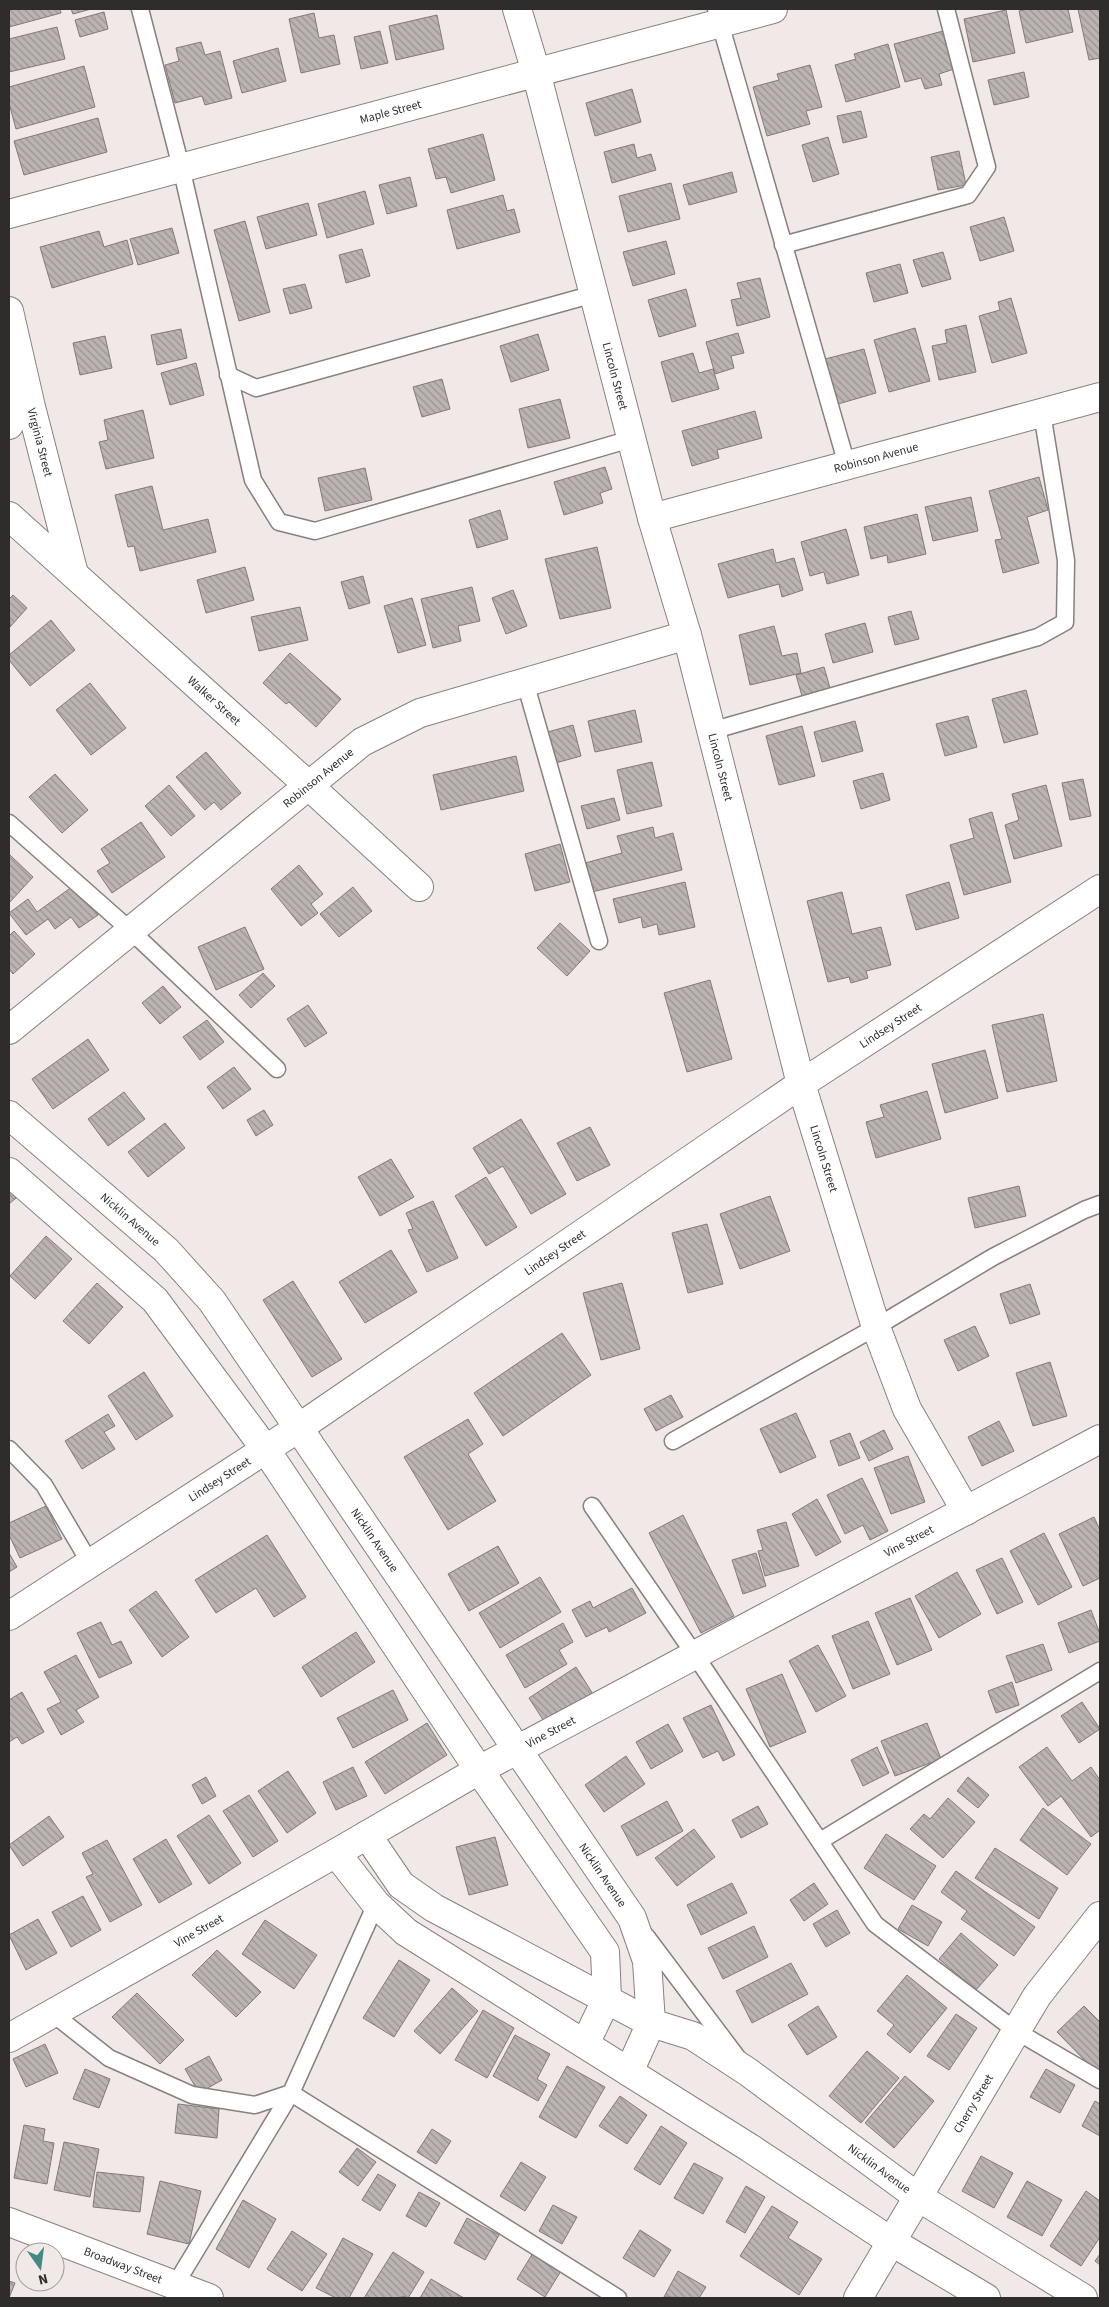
<svg xmlns="http://www.w3.org/2000/svg" width="1109" height="2307" font-family="'Source Sans 3',sans-serif">
  <style>
    .building { fill: url(#building-back-hatch); stroke: #827a79 }
    .lines { fill: none; stroke-linecap: round; stroke-linejoin: round }
    .lane-casing { stroke: #88807f; stroke-width: 19 }
    .street-casing { stroke: #88807f; stroke-width: 30 }
    .secondary-casing { stroke: #88807f; stroke-width: 30 }
    .lane { stroke: #fff; stroke-width: 16 }
    .street { stroke: #fff; stroke-width: 28 }
    .secondary { stroke: #fff; stroke-width: 28 }
    .labels { text-anchor: middle; dominant-baseline: central; stroke-width: 4; stroke-linejoin: round; paint-order: stroke }
    .street-label { font-size: 12px; fill: #2f2c2c; stroke: #f1e9e8 }
  </style>
  <defs>
    <pattern id="building-back-hatch" width="6" height="6" patternUnits="userSpaceOnUse" patternTransform="scale(1.25)"><rect width="6" height="6" fill="#bcb4b3"/><path d="M-1 5l2 2M0 0l6 6M5-1l2 2" fill="none" stroke="#999392"/></pattern>
  </defs>
  <rect width="100%" height="100%" fill="#f1e9e8"/>
  <path class="building" d="M9 9H60L61 13 9 27Z
    M71 9H91L73 14Z
    M1027 9H1068L1073 32 1026 43 1019 11Z
    M1078 9H1100V58L1089 60Z
    M1006 10 1015 53 973 62 964 19Z
    M104 12 108 29 80 37 75 20Z
    M314 13 319 38 334 35 340 64 301 73 289 19Z
    M437 15 444 49 396 60 389 26Z
    M57 27 65 59 9 72V39Z
    M380 31 388 63 361 69 354 37Z
    M943 31 954 69 939 74 942 85 925 89 921 78 905 82 894 44Z
    M201 42 205 55 220 51 232 98 205 105 202 96 175 103 165 65 179 61 176 48Z
    M888 44 900 87 846 102 835 65 856 59 854 54Z
    M278 48 286 81 242 93 233 61Z
    M810 65 822 107 806 111 810 124 767 136 753 87 779 80 777 74Z
    M84 66 95 107 16 129 9 103V87Z
    M1024 72 1029 97 994 105 988 80Z
    M632 89 641 122 595 136 586 103Z
    M861 111 867 137 843 143 837 116Z
    M98 118 107 152 24 175 14 141Z
    M483 134 495 180 451 193 446 177 436 179 428 149Z
    M828 137 839 174 813 182 802 145Z
    M634 144 637 158 651 154 656 170 612 183 604 152Z
    M959 151 966 185 938 190 931 157Z
    M732 172 737 192 689 205 683 185Z
    M410 177 417 206 387 214 379 185Z
    M671 183 680 219 628 232 619 196Z
    M365 191 374 224 327 238 318 204Z
    M503 195 507 211 514 209 520 232 457 249 447 210Z
    M308 203 317 235 266 249 257 217Z
    M1004 217 1014 251 980 261 970 227Z
    M245 221 270 312 239 321 214 230Z
    M172 228 179 253 138 265 130 239Z
    M99 231 104 247 127 240 133 264 52 288 40 247Z
    M666 241 675 274 633 286 623 252Z
    M362 249 370 276 346 283 339 255Z
    M943 252 951 279 922 287 913 260Z
    M900 264 908 293 874 302 866 273Z
    M760 278 770 317 737 326 731 300 741 298 737 283Z
    M305 284 312 308 290 314 283 289Z
    M686 289 696 326 659 337 648 300Z
    M1011 298 1027 353 992 363 979 316 1000 310 998 302Z
    M966 325 976 372 939 380 932 346 947 343 945 330Z
    M915 328 930 381 889 392 874 340Z
    M181 329 187 358 157 365 151 335Z
    M738 333 744 353 731 356 734 368 715 374 706 342Z
    M538 334 549 370 511 382 500 346Z
    M105 336 112 368 80 375 73 343Z
    M864 349 876 393 838 404 825 359Z
    M693 353 699 373 713 369 719 389 672 402 661 362Z
    M196 363 204 395 170 405 161 373Z
    M442 379 450 409 422 417 413 387Z
    M560 399 570 438 528 448 519 409Z
    M143 410 154 458 106 469 99 442 108 440 104 420Z
    M755 411 762 438 717 450 719 458 692 466 682 431Z
    M605 467 612 489 600 493 603 503 564 515 554 482Z
    M365 468 372 500 325 511 318 478Z
    M1039 477 1048 510 1027 517 1039 563 1003 573 995 540 1002 539 989 491Z
    M152 486 163 530 208 519 216 552 140 571 134 546 128 547 115 495Z
    M971 497 978 531 933 541 925 507Z
    M500 510 508 539 477 548 469 520Z
    M917 514 926 554 888 563 887 555 871 559 864 527Z
    M846 529 859 575 827 584 824 572 810 576 801 542Z
    M597 547 611 608 560 619 545 559Z
    M773 549 776 563 794 558 803 590 782 597 779 584 728 598 718 564Z
    M245 567 254 600 206 613 197 580Z
    M363 576 370 603 349 609 341 582Z
    M472 587 480 621 458 626 461 641 433 648 421 599Z
    M513 590 527 626 506 634 492 598Z
    M13 595 27 608 10 627 9 599Z
    M412 598 426 645 398 653 384 606Z
    M300 607 308 640 259 651 251 617Z
    M911 611 919 639 895 645 888 617Z
    M51 620 75 650 30 686 9 660V655Z
    M865 623 873 652 833 663 825 634Z
    M774 626 782 656 797 653 801 673 750 685 739 635Z
    M290 653 341 699 316 727 289 702 286 704 263 683Z
    M824 667 830 688 802 696 796 675Z
    M90 683 126 728 91 755 56 710Z
    M1026 690 1038 734 1004 743 992 699Z
    M635 710 642 742 595 752 588 721Z
    M968 716 977 747 945 756 936 724Z
    M855 721 863 751 822 762 814 732Z
    M573 725 581 756 552 764 544 733Z
    M802 726 815 776 779 785 766 736Z
    M206 752 241 793 221 810 214 802 205 810 176 777Z
    M516 756 524 791 441 810 433 775Z
    M652 762 662 806 627 814 617 770Z
    M883 773 890 800 861 809 853 781Z
    M55 774 88 810 62 833 29 797Z
    M1083 779 1091 816 1070 820 1062 783Z
    M169 785 195 816 171 836 145 806Z
    M1046 785 1062 846 1014 859 1005 825 1019 820 1012 794Z
    M614 798 620 820 587 829 581 806Z
    M992 812 1011 882 964 895 950 845 974 838 969 819Z
    M141 822 165 857 112 893 97 871 110 863 101 849Z
    M653 827 655 838 673 833 682 870 592 892 585 863 622 853 617 836Z
    M560 844 570 882 535 891 525 854Z
    M10 855 33 877 9 903V857Z
    M299 865 323 894 311 904 318 913 301 926 271 889Z
    M685 882 695 927 659 935 657 924 643 928 641 917 619 923 613 899Z
    M949 882 959 918 916 930 906 895Z
    M76 884 98 915 79 928 71 917 55 929 48 919 26 935 9 913 28 899 37 912Z
    M353 887 372 911 339 937 320 914Z
    M842 892 852 934 881 927 891 965 866 971 868 978 851 983 849 977 828 982 807 901Z
    M560 923 590 951 567 976 537 948Z
    M245 927 264 969 216 990 198 947Z
    M14 931 35 954 13 974 9 969V936Z
    M263 973 275 986 251 1008 239 995Z
    M710 980 732 1059 687 1072 664 993Z
    M163 986 181 1007 160 1024 142 1003Z
    M308 1005 327 1033 305 1047 287 1019Z
    M1043 1014 1057 1081 1007 1092 992 1025Z
    M207 1020 224 1042 200 1060 183 1037Z
    M88 1039 109 1070 53 1109 32 1079Z
    M985 1050 998 1098 945 1113 932 1064Z
    M234 1067 251 1089 223 1109 207 1087Z
    M927 1091 941 1139 876 1158 866 1122 884 1117 880 1105Z
    M124 1092 145 1119 108 1146 88 1119Z
    M264 1110 273 1125 256 1136 247 1120Z
    M521 1119 566 1194 531 1214 503 1166 489 1174 473 1148Z
    M165 1123 185 1148 148 1177 128 1152Z
    M590 1127 610 1165 577 1181 557 1143Z
    M391 1159 414 1197 380 1216 358 1177Z
    M486 1177 517 1227 486 1246 455 1196Z
    M1019 1186 1026 1216 975 1228 968 1198Z
    M9 1189 16 1198 9 1204Z
    M770 1196 790 1251 740 1269 720 1214Z
    M433 1201 458 1258 427 1272 408 1230 413 1229 406 1213Z
    M707 1224 723 1284 688 1293 672 1233Z
    M46 1236 72 1259 35 1299 10 1276Z
    M391 1250 417 1292 365 1323 339 1282Z
    M293 1281 342 1359 312 1377 263 1300Z
    M97 1283 123 1307 89 1344 63 1321Z
    M622 1283 640 1349 601 1360 583 1293Z
    M1030 1284 1040 1314 1010 1324 1000 1294Z
    M975 1326 989 1356 958 1371 944 1340Z
    M562 1333 591 1375 503 1436 474 1393Z
    M1050 1362 1067 1416 1033 1426 1016 1373Z
    M144 1372 173 1416 136 1440 108 1396Z
    M671 1395 683 1417 656 1431 644 1409Z
    M796 1413 816 1457 780 1473 760 1429Z
    M108 1414 115 1426 104 1432 115 1449 82 1469 65 1441Z
    M468 1419 483 1444 468 1454 496 1501 448 1530 404 1457Z
    M999 1421 1014 1451 982 1466 968 1437Z
    M884 1430 893 1449 869 1461 860 1442Z
    M850 1433 860 1458 839 1466 830 1441Z
    M908 1456 925 1502 891 1514 874 1468Z
    M862 1478 888 1531 870 1540 863 1525 845 1534 827 1495Z
    M817 1499 841 1542 816 1556 792 1514Z
    M46 1506 62 1539 20 1558 9 1535V1523Z
    M683 1515 734 1616 701 1633 649 1533Z
    M1094 1517 1100 1530V1578L1083 1586 1059 1534Z
    M786 1522 799 1566 765 1576 758 1551 763 1550 757 1530Z
    M1044 1533 1072 1587 1038 1605 1010 1551Z
    M267 1535 306 1597 274 1617 256 1588 216 1613 195 1580Z
    M498 1546 519 1583 469 1611 448 1574Z
    M9 1553 17 1567 9 1572Z
    M756 1553 766 1586 743 1594 732 1560Z
    M1002 1558 1023 1602 997 1614 976 1570Z
    M957 1572 981 1614 939 1638 915 1596Z
    M540 1577 561 1612 500 1648 479 1613Z
    M632 1588 646 1613 609 1632 607 1627 586 1637 572 1610 590 1601 593 1608Z
    M156 1591 189 1637 162 1657 129 1610Z
    M910 1598 932 1650 897 1665 875 1613Z
    M1091 1610 1100 1634V1641L1069 1653 1058 1623Z
    M868 1621 890 1674 853 1689 832 1636Z
    M101 1622 112 1645 121 1641 132 1663 99 1678 77 1633Z
    M563 1623 573 1642 559 1650 567 1664 525 1688 506 1655Z
    M356 1632 375 1662 321 1697 302 1667Z
    M1043 1644 1052 1670 1016 1683 1006 1656Z
    M818 1645 846 1696 816 1712 789 1661Z
    M76 1655 99 1697 76 1710 84 1722 61 1735 47 1709 61 1702 44 1672Z
    M576 1667 596 1699 549 1729 529 1698Z
    M782 1674 806 1732 770 1747 746 1689Z
    M1012 1682 1019 1705 996 1713 988 1691Z
    M393 1690 408 1720 353 1748 337 1718Z
    M22 1692 44 1732 22 1744 17 1737 9 1742V1700Z
    M1082 1702 1100 1729 1079 1743 1061 1716Z
    M711 1705 735 1755 723 1761 718 1751 703 1758 683 1718Z
    M427 1723 447 1755 385 1794 365 1762Z
    M927 1723 941 1759 895 1776 881 1741Z
    M668 1724 683 1751 651 1769 636 1742Z
    M877 1747 889 1773 863 1786 851 1760Z
    M1047 1747 1072 1781 1091 1767 1100 1780V1830L1091 1837 1061 1796 1048 1806 1019 1767Z
    M626 1756 645 1784 604 1812 585 1785Z
    M353 1767 367 1796 336 1810 323 1782Z
    M288 1771 316 1813 287 1833 258 1791Z
    M206 1777 216 1796 202 1804 192 1785Z
    M968 1777 989 1795 978 1808 957 1791Z
    M249 1795 278 1841 253 1857 223 1811Z
    M948 1798 975 1822 943 1858 910 1829 924 1814 930 1819Z
    M667 1801 683 1831 637 1856 621 1826Z
    M758 1806 768 1824 741 1838 732 1820Z
    M1043 1808 1091 1844 1067 1875 1020 1840Z
    M209 1815 241 1863 209 1884 177 1836Z
    M49 1816 64 1837 23 1866 9 1845Z
    M694 1829 715 1857 677 1886 655 1858Z
    M886 1834 936 1866 914 1900 864 1868Z
    M495 1837 508 1885 469 1895 456 1847Z
    M166 1839 192 1884 159 1903 133 1859Z
    M107 1840 142 1905 110 1922 86 1877 93 1874 82 1853Z
    M995 1848 1058 1888 1039 1919 975 1878Z
    M956 1871 1035 1927 1014 1956 961 1919 967 1911 941 1892Z
    M732 1883 747 1913 701 1935 687 1905Z
    M814 1883 828 1904 804 1921 790 1900Z
    M83 1896 101 1930 71 1947 52 1912Z
    M912 1905 942 1922 928 1946 898 1929Z
    M837 1910 850 1933 826 1947 813 1924Z
    M38 1919 57 1953 26 1970 9 1935Z
    M265 1920 317 1955 294 1989 242 1954Z
    M754 1926 768 1957 723 1979 708 1948Z
    M961 1933 998 1965 976 1990 939 1959Z
    M217 1950 261 1992 236 2017 192 1975Z
    M399 1960 430 1980 394 2037 363 2018Z
    M791 1963 808 1994 752 2023 736 1991Z
    M907 1975 947 2008 910 2053 887 2034 894 2025 877 2011Z
    M452 1988 478 2011 440 2054 414 2031Z
    M137 1993 184 2040 160 2064 112 2017Z
    M818 2006 837 2037 807 2055 788 2025Z
    M1084 2006 1100 2022V2076L1057 2032Z
    M483 2010 514 2028 487 2078 455 2060Z
    M956 2014 977 2028 949 2070 927 2056Z
    M515 2035 550 2054 537 2079 547 2085 538 2101 493 2076Z
    M45 2044 58 2073 26 2087 13 2059Z
    M867 2051 899 2078 861 2123 829 2096Z
    M209 2056 222 2080 199 2093 185 2069Z
    M567 2066 605 2087 576 2138 539 2117Z
    M85 2069 110 2079 99 2108 73 2099Z
    M1046 2069 1075 2085 1060 2113 1030 2097Z
    M905 2076 934 2101 894 2148 865 2123Z
    M620 2096 647 2115 627 2144 599 2126Z
    M1095 2101 1100 2104V2136L1082 2126Z
    M178 2104 219 2109 217 2138 175 2133Z
    M24 2125 45 2129 43 2141 54 2143 47 2184 14 2178Z
    M661 2126 687 2143 660 2185 634 2169Z
    M432 2129 451 2141 436 2164 417 2152Z
    M64 2142 99 2149 90 2197 54 2190Z
    M357 2148 376 2162 358 2186 339 2172Z
    M981 2156 1013 2173 994 2208 962 2191Z
    M521 2162 546 2177 525 2211 500 2196Z
    M694 2163 723 2178 703 2214 674 2198Z
    M97 2172 144 2177 140 2212 93 2207Z
    M378 2174 396 2185 380 2211 362 2200Z
    M160 2181 201 2191 189 2244 147 2234Z
    M1027 2181 1062 2200 1042 2236 1007 2217Z
    M746 2186 765 2197 745 2233 726 2222Z
    M1086 2191 1100 2201V2237L1081 2266 1050 2246Z
    M419 2192 440 2203 426 2227 406 2216Z
    M243 2200 276 2219 249 2268 216 2249Z
    M553 2205 577 2217 562 2244 539 2231Z
    M772 2206 798 2222 788 2238 822 2259 799 2295 740 2256Z
    M467 2218 499 2235 485 2260 454 2243Z
    M640 2230 671 2250 654 2277 623 2258Z
    M292 2231 327 2254 302 2291 267 2269Z
    M343 2238 373 2254 349 2298H336L316 2288Z
    M393 2252 424 2272 408 2298 402 2296 400 2298H364Z
    M533 2253 561 2271 545 2297 517 2279Z
    M1100 2254V2265L1095 2261Z
    M678 2271 706 2287 699 2298 664 2297Z
    M431 2279 464 2298H420Z
    M9 2281 15 2283 9 2298Z"/>
  <g class="lines">
    <defs>
      <path id="lane" d="M140 9 181 167 253 480 279 522 315 531 631 439
        M716 9 847 465
        M783 245 968 195 987 167 946 9
        M228 375 256 388 594 294
        M525 682 599 941
        M711 731 1038 637 1065 622 1066 560 1042 413
        M9 823 130 930 277 1069
        M673 1441 876 1327 993 1257 1084 1210 1100 1204
        M9 1449 44 1485 90 1563
        M592 1506 695 1655 875 1924 1016 2031 1100 2080
        M820 1841 1100 1671
        M646 1936 737 2057
        M52 2013 109 2058 192 2095 255 2105 291 2093 618 2298
        M175 2285 291 2093 376 1904"/>
      <g id="street">
        <path id="s1" d="M517 9 536 72 652 518 687 635 801 1084 876 1327 907 1409 966 1511"/>
        <path id="s2" d="M9 214 773 9"/>
        <path id="s3" d="M9 311 31 407 74 574"/>
        <path d="M9 425 16 413 23 382"/>
        <path id="s4" d="M9 516 308 785 419 887"/>
        <path id="s5" d="M652 518 1100 397"/>
        <path id="s6" d="M9 1030 362 742 420 713 687 635"/>
        <path id="s7" d="M9 1115 166 1250 212 1301 632 1918 647 1961 651 2023 629 2072"/>
        <path d="M9 1172 155 1300 266 1450 479 1770 605 1952 607 1998 585 2044"/>
        <path id="s8" d="M9 1616 297 1429 801 1084 1100 889"/>
        <path id="s9" d="M367 1835 401 1885 434 1908 651 2023 693 2036 748 2072 918 2197 1083 2298"/>
        <path d="M336 1853 376 1904 406 1932 750 2148 892 2242 986 2298"/>
        <path id="s10" d="M9 2038 336 1853 479 1770 1100 1439"/>
        <path id="s11" d="M858 2298 1037 1996 1100 1916"/>
      </g>
      <g id="secondary">
        <path id="s12" d="M9 2222 209 2298"/>
      </g>
    </defs>
    <use href="#lane" class="lane-casing"/>
    <use href="#street" class="street-casing"/>
    <use href="#secondary" class="secondary-casing"/>
    <use href="#lane" class="lane"/>
    <use href="#street" class="street"/>
    <use href="#secondary" class="secondary"/>
  </g>
  <g class="labels">
    <g class="street-label">
      <text stroke="none"><textPath href="#s2" startOffset="395">Maple Street</textPath></text>
      <text stroke="none"><textPath href="#s1" startOffset="380">Lincoln Street</textPath></text>
      <text stroke="none"><textPath href="#s3" startOffset="135">Virginia Street</textPath></text>
      <text stroke="none"><textPath href="#s5" startOffset="232">Robinson Avenue</textPath></text>
      <text stroke="none"><textPath href="#s4" startOffset="276">Walker Street</textPath></text>
      <text stroke="none"><textPath href="#s1" startOffset="785">Lincoln Street</textPath></text>
      <text stroke="none"><textPath href="#s6" startOffset="399">Robinson Avenue</textPath></text>
      <text stroke="none"><textPath href="#s8" startOffset="1061">Lindsey Street</textPath></text>
      <text stroke="none"><textPath href="#s1" startOffset="1190">Lincoln Street</textPath></text>
      <text stroke="none"><textPath href="#s7" startOffset="160">Nicklin Avenue</textPath></text>
      <text stroke="none"><textPath href="#s8" startOffset="656">Lindsey Street</textPath></text>
      <text stroke="none"><textPath href="#s8" startOffset="251">Lindsey Street</textPath></text>
      <text stroke="none"><textPath href="#s7" startOffset="565">Nicklin Avenue</textPath></text>
      <text stroke="none"><textPath href="#s10" startOffset="1028">Vine Street</textPath></text>
      <text stroke="none"><textPath href="#s10" startOffset="622">Vine Street</textPath></text>
      <text stroke="none"><textPath href="#s7" startOffset="970">Nicklin Avenue</textPath></text>
      <text stroke="none"><textPath href="#s10" startOffset="218">Vine Street</textPath></text>
      <text stroke="none"><textPath href="#s11" startOffset="226">Cherry Street</textPath></text>
      <text stroke="none"><textPath href="#s9" startOffset="619">Nicklin Avenue</textPath></text>
      <text stroke="none"><textPath href="#s12" startOffset="122">Broadway Street</textPath></text>
    </g>
  </g>
  <rect width="1109" height="2307" fill="none" stroke="#2f2c2c" stroke-width="20"/>
  <g transform="translate(40 2267) rotate(166)"><circle r="24" fill="#f1e9e8" stroke="#a39d9d"/>
  <path d="M0-4L9 19L0 12L-9 19Z" fill="#448a81"/>
  <text y="-8" font-size="14" font-weight="bold" text-anchor="middle" fill="#2f2c2c">N</text>
  </g>
</svg>
